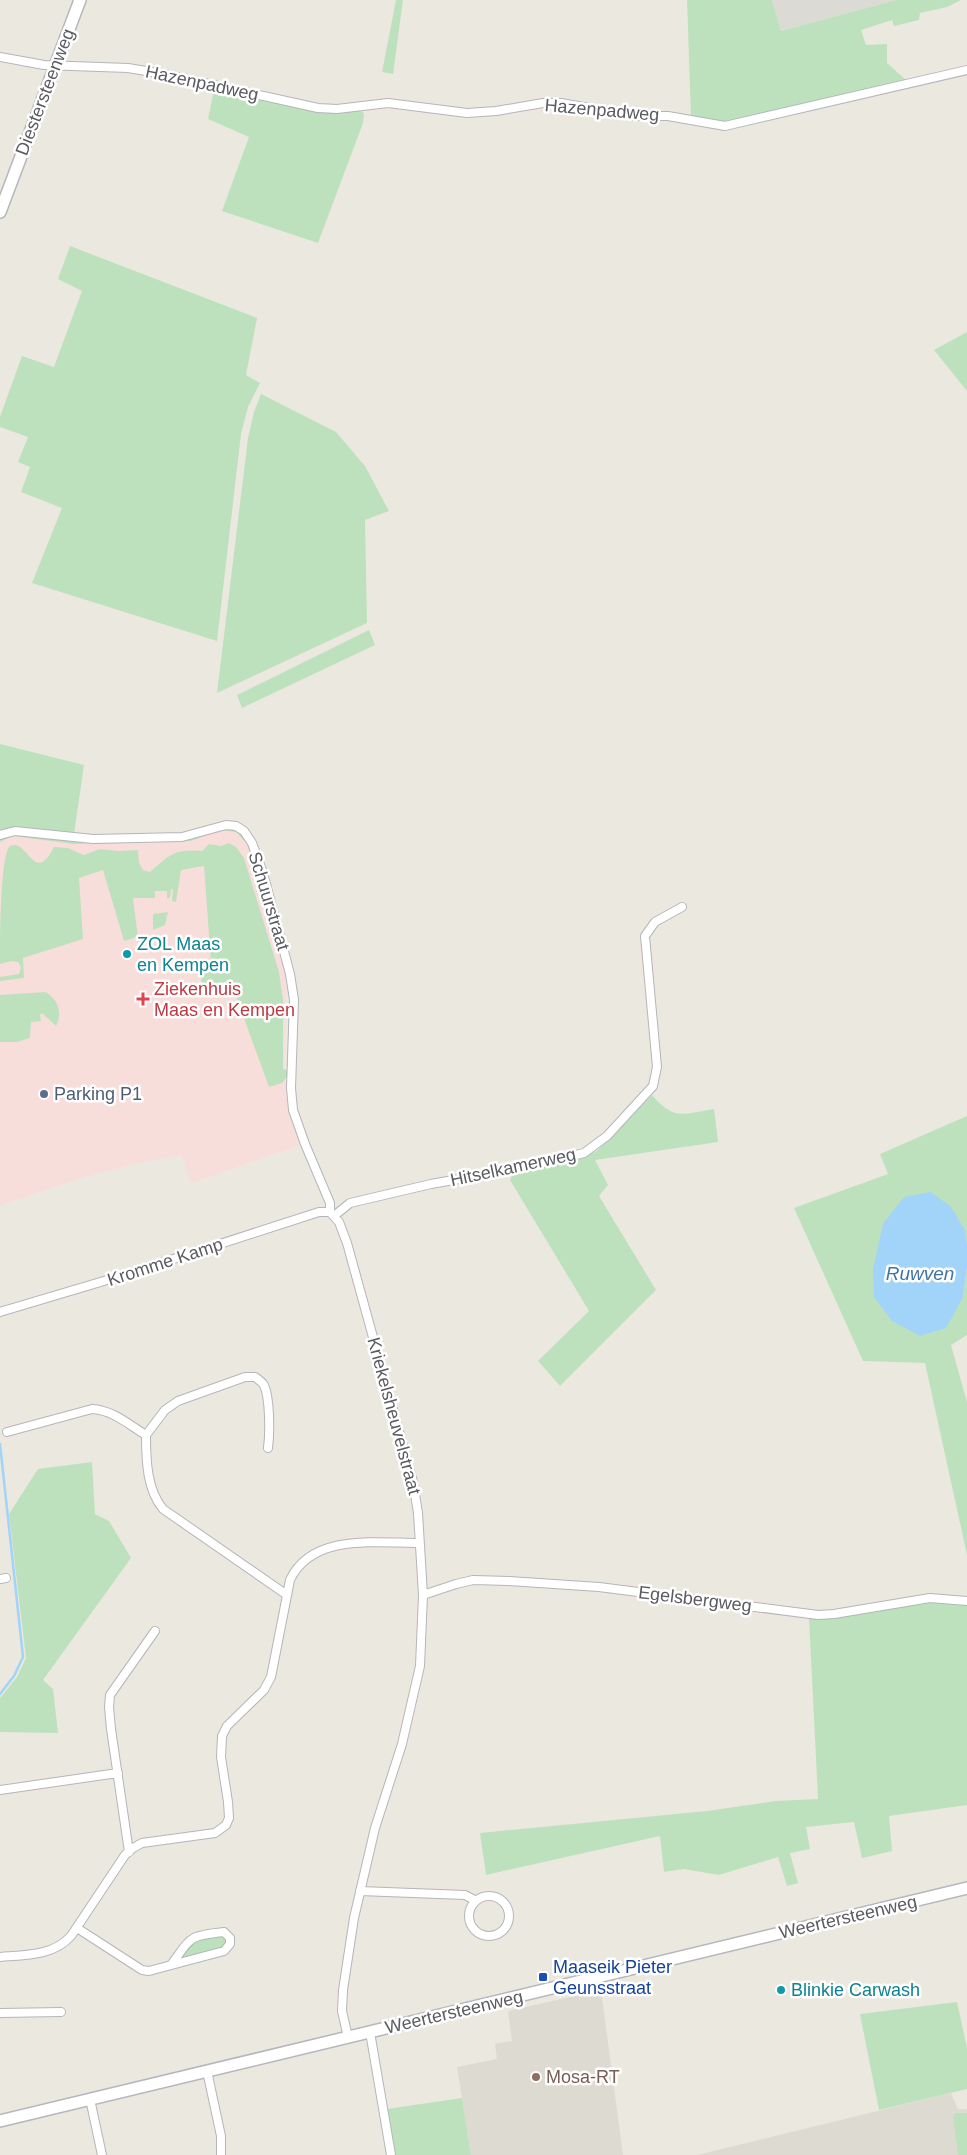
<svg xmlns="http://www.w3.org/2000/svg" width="967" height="2155" font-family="Helvetica,sans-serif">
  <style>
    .industrial { fill: #dcdad4 }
    .education { fill: #dddad1 }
    .medical { fill: #f8dedb }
    .green { fill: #bee1bd }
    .water { fill: #a2d3f8 }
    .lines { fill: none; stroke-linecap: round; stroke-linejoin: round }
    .stream { stroke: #a2d3f8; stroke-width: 2.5 }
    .minor-casing { stroke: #b3b6ba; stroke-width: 10 }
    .secondary-casing { stroke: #b4b7bc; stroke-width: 14 }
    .minor { stroke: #fff; stroke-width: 8 }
    .secondary { stroke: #fff; stroke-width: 11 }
    .culture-dot { fill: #0f9aa8; stroke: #fff; stroke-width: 2 }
    .health-dot { fill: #e0444e; stroke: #fff; stroke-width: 2 }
    .service-dot { fill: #5c6f8a; stroke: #fff; stroke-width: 2 }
    .transit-dot { fill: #1a4fb4; stroke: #fff; stroke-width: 2 }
    .education-dot { fill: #8d6e63; stroke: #fff; stroke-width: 2 }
    .labels { text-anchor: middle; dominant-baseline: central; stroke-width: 5; stroke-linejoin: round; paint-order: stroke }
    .street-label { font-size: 18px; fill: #595c60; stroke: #fff }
    .culture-label { font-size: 18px; fill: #0d838f; stroke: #fff; text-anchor: start }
    .health-label { font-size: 18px; fill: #be3a42; stroke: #fff; text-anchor: start }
    .service-label { font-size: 18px; fill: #4e5e75; stroke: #fff; text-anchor: start }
    .transit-label { font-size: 18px; fill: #164399; stroke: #fff; text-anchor: start }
    .education-label { font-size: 18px; fill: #785e54; stroke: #fff; text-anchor: start }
    .water-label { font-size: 19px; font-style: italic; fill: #4274a8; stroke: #fff }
  </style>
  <rect width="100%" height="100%" fill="#ebe8e0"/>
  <path class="industrial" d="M772 0H896L781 31Z"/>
  <path class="education" d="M601 1990 623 2155H471L457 2067 497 2059 495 2044 512 2041 508 2011Z
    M951 2093 958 2109H967V2155H697Z"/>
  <path class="medical" d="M226 827 243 833 257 868 287 979 284 1070 292 1118 301 1145 191 1183 181 1155 134 1164 85 1177 0 1206V836L186 839Z"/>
  <path class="green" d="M396 0H403L393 74 382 72Z
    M687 0H772L781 31 896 0H961L947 7 920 13 919 20 894 26 892 20 861 30 866 45 887 44V63L907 81 725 126 691 117Z
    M215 85 308 109 328 112 360 111 364 113 363 123 318 243 222 211 249 137 208 119Z
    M70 246 257 318 246 375 260 383 248 407 241 434 217 641 32 583 62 508 21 492 30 467 18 462 28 437 0 427V417L22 356 54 367 82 291 58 279Z
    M967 332V391L934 350Z
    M261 394 336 432 365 466 389 511 365 520 367 623 217 693 248 438 254 412Z
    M369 630 375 645 242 708 237 695Z
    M0 744 84 765 74 834 0 833Z
    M225 827 240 831 250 845 288 971 293 999 289 1074 282 1083 269 1087 230 980 202 990 201 964 211 963 204 866 181 870 176 902 172 901 173 889H171L170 898H167V891H155V898H133L138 937 124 941 103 870 79 878 83 939 23 958 24 978 0 981V977L19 974 21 967 18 962 12 961 0 964C0 946 0 853 10 846 28 837 34 887 54 847L68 848 84 855 100 849 119 851 138 850 139 863 143 870 150 872C171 854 174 849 202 851L209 844 221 846 229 843 236 847 244 858 279 972 283 1000V1069L287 1070 290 1006 285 968 247 844 236 832 221 830 191 841 73 844 13 836 0 842V837L15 834 88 841 183 840Z
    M168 912 165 925 153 930V914Z
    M45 992C58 998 63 1014 56 1026L42 1013 40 1015 41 1021 31 1022 30 1038 17 1042H0V995Z
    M652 1095C674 1121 683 1114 714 1109L718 1142 595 1160 608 1185 599 1196 656 1290 560 1386 538 1361 589 1311 510 1180 514 1172C542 1167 573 1164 597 1151Z
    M967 1116V1245C963 1219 951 1208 931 1192L963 1297 967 1267V1335L951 1345 967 1402V1555L925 1363 863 1361 794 1208 888 1174 880 1154Z
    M92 1462 95 1514 109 1521 131 1558 43 1680 53 1689 58 1733 0 1732V1698L17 1677 26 1658 9 1514 38 1469Z
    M926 1602 967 1603V1805L889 1816 892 1851 862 1858 854 1822 806 1827 810 1849 790 1853 798 1883 787 1886 778 1857 719 1875 684 1869 664 1872 660 1836 486 1875 480 1833 707 1811 776 1801 818 1799 809 1618 830 1619Z
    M224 1935 228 1939 227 1944 224 1948 182 1958C191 1937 204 1938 224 1935Z
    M957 2002 967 2048V2089L879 2110 860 2014Z
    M462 2098 471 2155H396L387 2109Z
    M956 2113H967V2155H958L953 2116Z"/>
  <path class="water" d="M931 1192 951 1207 965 1230 967 1245V1267L963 1297 946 1328 920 1336 892 1321 874 1297 873 1269 883 1224 904 1197Z"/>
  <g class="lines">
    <path class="stream" d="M0 1694 14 1676 23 1657 0 1444"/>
    <defs>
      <path id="minor" d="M0 57 44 65 128 68 164 74 318 108 337 109 388 103 467 113 496 111 543 103H561L635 116H668L725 126 967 70
        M0 835 15 831 93 839 182 837 226 825 236 826 244 831 252 843 263 873 290 974 294 1000 291 1088 293 1110 305 1144 330 1203V1212
        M330 1212 339 1222 347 1243 413 1482 418 1513 423 1595 420 1666 402 1744 375 1828 354 1918 343 1990 342 2011 348 2037
        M334 1216 350 1203 431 1184 532 1166 584 1153 607 1136 653 1086 657 1067 645 936 655 922 682 907
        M0 1312 124 1275 319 1212H330
        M7 1432 92 1409C113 1410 129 1425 146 1435
        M268 1448C270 1433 270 1398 264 1385 262 1382 258 1379 255 1377H245L178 1401 165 1410 146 1435C146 1461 147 1490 163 1509L287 1595
        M0 1579 6 1578
        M423 1595 456 1584 473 1580 509 1581 599 1587 818 1615 834 1614 930 1598 967 1601
        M0 1790 118 1773
        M129 1852 111 1729 109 1707 110 1695 155 1631
        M360 1891 465 1895 476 1901
        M469 1916a20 20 0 1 1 40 0a20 20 0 1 1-40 0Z
        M77 1928 142 1970 149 1971 224 1951 230 1944V1938L224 1932C187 1936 192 1937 171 1965
        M0 1957C26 1955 53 1956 71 1936L125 1855 133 1848 142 1843 215 1833 226 1825 229 1818 228 1802 221 1757 222 1736 227 1726 264 1690 271 1677 290 1580C312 1533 377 1543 419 1543
        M0 2013 61 2012
        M370 2032 391 2155
        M207 2071 221 2136V2155
        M90 2099 102 2155"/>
      <path id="secondary" d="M0 212 80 0
        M0 2121 967 1888"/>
    </defs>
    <use href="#minor" class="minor-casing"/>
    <use href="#secondary" class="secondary-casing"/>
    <use href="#minor" class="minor"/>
    <use href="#secondary" class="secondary"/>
  </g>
  <g class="culture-dot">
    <circle cx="127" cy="954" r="5"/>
    <circle cx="781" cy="1990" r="5"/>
  </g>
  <path class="health-dot" d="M140.5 991.5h5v5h5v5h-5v5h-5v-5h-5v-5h5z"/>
  <circle class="service-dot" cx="44" cy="1094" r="5"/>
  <rect class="transit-dot" x="538" y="1972" width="10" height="10" rx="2.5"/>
  <circle class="education-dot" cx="536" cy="2077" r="5"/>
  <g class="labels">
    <g class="street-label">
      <text transform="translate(202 83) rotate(12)">Hazenpadweg</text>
      <text transform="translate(45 92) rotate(-69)">Diestersteenweg</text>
      <text transform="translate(602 110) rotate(5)">Hazenpadweg</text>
      <text transform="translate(269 901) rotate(73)">Schuurstraat</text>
      <text transform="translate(513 1167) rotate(-12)">Hitselkamerweg</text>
      <text transform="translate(165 1262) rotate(-18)">Kromme Kamp</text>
      <text transform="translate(394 1416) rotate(75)">Kriekelsheuvelstraat</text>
      <text transform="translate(695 1599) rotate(7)">Egelsbergweg</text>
      <text transform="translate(848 1917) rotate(-13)">Weertersteenweg</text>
      <text transform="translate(454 2012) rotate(-13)">Weertersteenweg</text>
    </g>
    <g class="culture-label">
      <text x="137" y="944">ZOL Maas<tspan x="137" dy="21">en Kempen</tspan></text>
      <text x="791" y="1990">Blinkie Carwash</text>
    </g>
    <g class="health-label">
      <text x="154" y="989">Ziekenhuis<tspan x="154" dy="21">Maas en Kempen</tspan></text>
    </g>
    <g class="service-label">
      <text x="54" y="1094">Parking P1</text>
    </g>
    <g class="transit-label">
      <text x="553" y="1967">Maaseik Pieter<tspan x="553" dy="21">Geunsstraat</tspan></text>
    </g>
    <g class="education-label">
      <text x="546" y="2077">Mosa-RT</text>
    </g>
    <g class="water-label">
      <text x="920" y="1273">Ruwven</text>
    </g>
  </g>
</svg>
